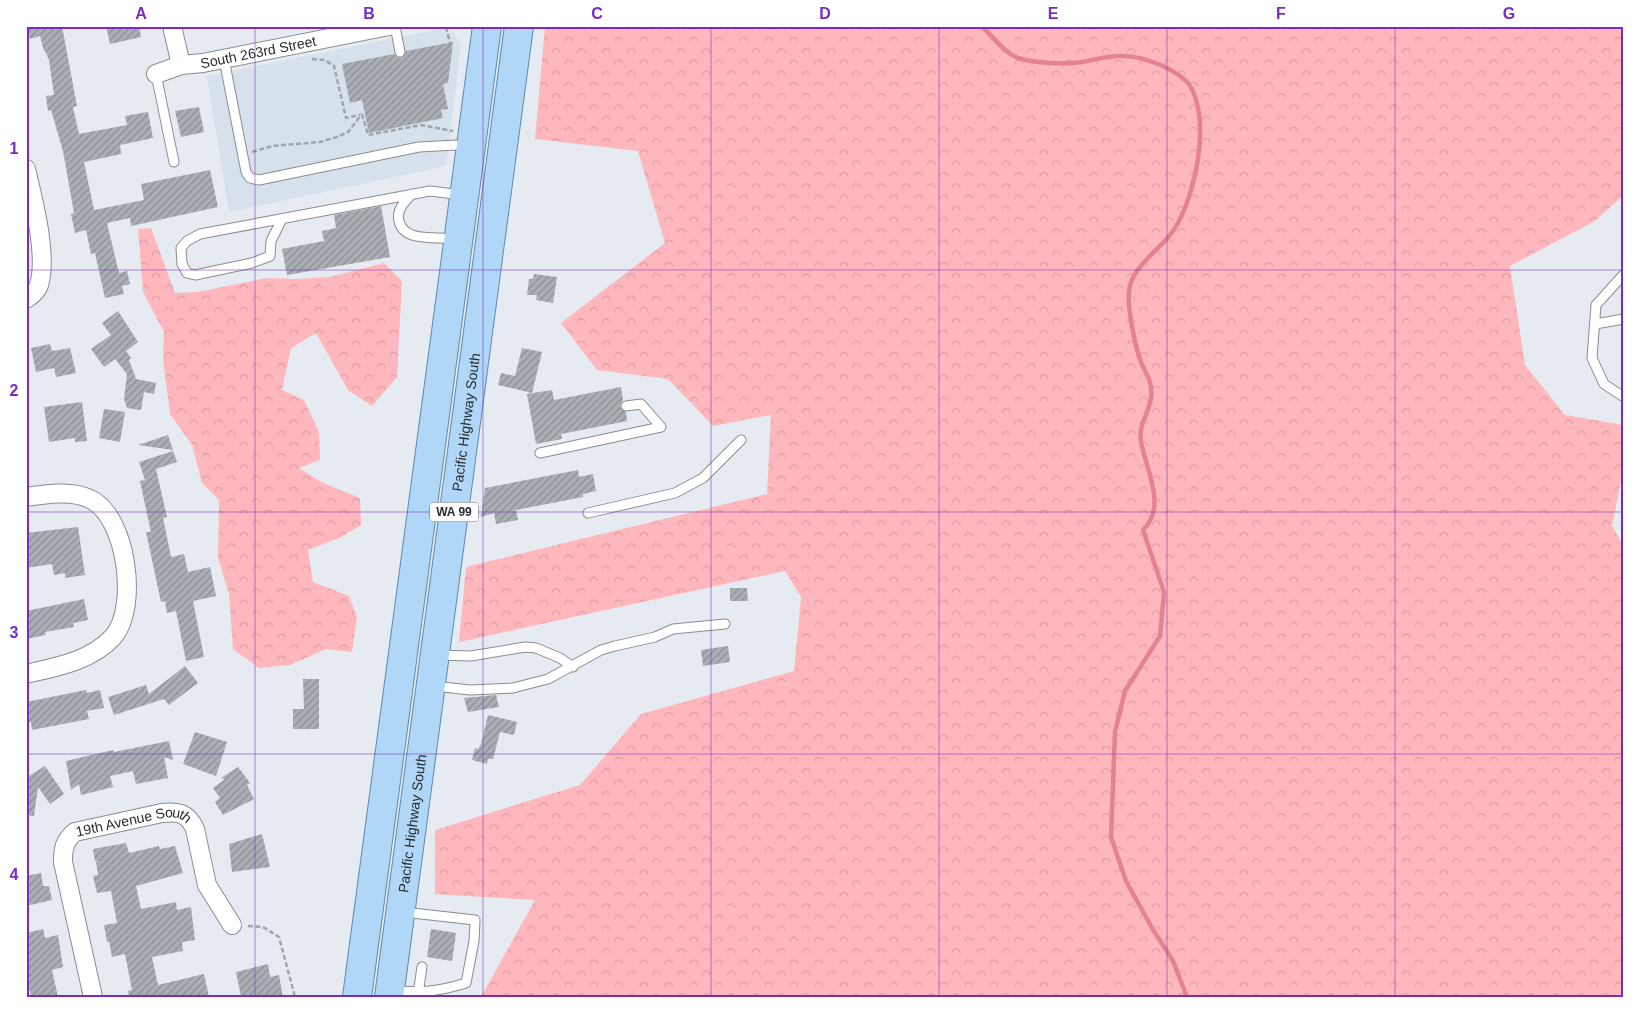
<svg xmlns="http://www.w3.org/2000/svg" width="1650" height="1023" font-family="Arial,sans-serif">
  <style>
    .built { fill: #d6e1ec }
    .forest { fill: url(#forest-crowns) }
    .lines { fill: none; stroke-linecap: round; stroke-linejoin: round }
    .stream { stroke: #e4838f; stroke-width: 4.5 }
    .building { fill: url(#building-hatch) }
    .lane-casing { stroke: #888d92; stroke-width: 11 }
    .street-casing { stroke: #888d92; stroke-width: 20 }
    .primary-casing { stroke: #5e8aaf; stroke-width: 30 }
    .path { stroke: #a1a6aa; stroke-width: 2.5; stroke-dasharray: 5 2.5; stroke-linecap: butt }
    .lane { stroke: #fff; stroke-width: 9 }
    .street { stroke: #fff; stroke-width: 18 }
    .primary { stroke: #b0d7f8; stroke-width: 28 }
    .grid { fill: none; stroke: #7b2cbf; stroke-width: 1; stroke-opacity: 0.55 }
    .labels { text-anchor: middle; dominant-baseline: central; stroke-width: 4; stroke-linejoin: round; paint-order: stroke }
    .shield { fill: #fff; stroke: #696b6d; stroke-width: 1 }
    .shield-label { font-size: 12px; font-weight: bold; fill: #292c2e }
    .street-label { font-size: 14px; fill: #292c2e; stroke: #fff }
    .neatline { fill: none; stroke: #7b2cbf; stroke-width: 2 }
    .grid-label { font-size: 16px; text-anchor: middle; font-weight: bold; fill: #7b2cbf }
  </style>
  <defs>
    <pattern id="forest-crowns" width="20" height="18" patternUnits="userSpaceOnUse" patternTransform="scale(1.25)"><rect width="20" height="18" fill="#ffb7be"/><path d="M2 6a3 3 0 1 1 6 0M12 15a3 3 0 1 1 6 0" fill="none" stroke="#db9ea4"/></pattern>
    <pattern id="building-hatch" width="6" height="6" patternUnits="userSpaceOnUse" patternTransform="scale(1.25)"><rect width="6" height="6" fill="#a9afb4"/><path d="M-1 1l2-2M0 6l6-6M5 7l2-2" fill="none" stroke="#8a8f93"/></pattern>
  </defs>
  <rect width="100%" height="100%" fill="#e5ebf0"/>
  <path class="built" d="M440 29 453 33 461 44 446 166 229 212 207 76Z"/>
  <path class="forest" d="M545 26H1624V195L1595 221 1510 266 1525 365 1565 415 1624 425V466L1612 526 1624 547V997H481L535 900 435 894V830L580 785 641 714 794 671 801 597 785 571 459 642 466 567 767 494 771 415 713 426 668 379 597 370 561 323 665 243 638 151 535 139Z
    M151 228 175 293 197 292 267 278 296 279 330 277 384 263 402 281 397 377 372 406 348 390 316 333 291 348 282 390 304 400 319 432 320 460 299 468 321 482 360 498 361 525 339 538 308 550 313 582 349 596 357 617 352 652 326 649 290 665 259 668 233 649 229 594 218 558 219 500 202 483 192 445 170 414 163 360 164 332 143 292 138 229Z"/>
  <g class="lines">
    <path class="stream" d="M981 26C993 36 1004 53 1018 58 1035 63 1064 65 1082 62 1094 60 1106 56 1119 56 1135 55 1148 60 1163 66 1171 70 1182 76 1188 83 1213 117 1195 199 1173 231 1161 249 1131 267 1129 291 1127 306 1135 347 1141 362 1143 368 1148 375 1150 382 1157 406 1137 421 1141 441 1145 468 1168 506 1143 530L1164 592 1160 636 1125 691 1115 732 1111 837 1126 881 1152 928 1173 961 1187 997"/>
  </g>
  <path class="building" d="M27 26H62L77 106 73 107 79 134 127 125 125 116 148 112 153 138 120 145 121 154 84 162 94 210 144 200 141 184 210 170 218 207 131 226 130 218 107 223 119 273 127 271 130 284 122 286 124 294 105 298 95 253 91 254 86 230 75 233 71 214 74 213 63 151 51 110 48 111 46 96 54 95 49 60 45 51H44L40 36 30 39Z
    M106 26H139L141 37 110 44Z
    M453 42 448 83 443 84 448 109 441 110 443 118 369 133 362 100 350 103 342 64 394 54 398 58H402L406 51Z
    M199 107 204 132 181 137 175 111Z
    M381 206 390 257 287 275 282 249 324 241 322 231 336 228 334 215Z
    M534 274 557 277 553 303 536 300 537 295H527L529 279H533Z
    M118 311 138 342 126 351 131 358 129 360 136 379 156 383 154 394 144 392 141 410 127 408 124 399 127 374 115 359 104 367 91 349 111 335 102 323Z
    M50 344 52 351 70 348 76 373 56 377 54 368 36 372 31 348Z
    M522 348 542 352 532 393 498 385 501 373 515 376Z
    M621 387 623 400 620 407 626 412 627 421 561 434 562 439 536 444 527 394 552 390 554 400Z
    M82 402 87 441 75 442V438L49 442 44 407Z
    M104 409 125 412 120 442 99 438Z
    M168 435 173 450 138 445Z
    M173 451 177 462 156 469 167 517 163 518 171 557 184 554 188 572 210 567 216 596 193 601 204 657 186 661 176 611 167 613 165 601 161 602 146 532H151L140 481 145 480 139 462Z
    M578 470 579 477 593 474 596 491 583 494V497L516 510 518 520 496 524 494 513 481 517 485 488Z
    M78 527 85 575 65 578V573L54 575 52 564 26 568V533Z
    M730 588H747L748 601H730Z
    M84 599 88 620 73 623 74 627 45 632 46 635 26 639V611Z
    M728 646 730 662 703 666 701 650Z
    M185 666 198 683 169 705 164 699 114 715 108 697 146 685 149 694Z
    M303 679H319V729H293V709H304Z
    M86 690 87 693 100 690 104 708 87 711 89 719 32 730 31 722 26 723V702Z
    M496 695 499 707 468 712 464 698Z
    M488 715 517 722 514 735 500 732 493 759H488L487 764 472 760 475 748 478 749 481 744Z
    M195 732 227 742 216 776 183 764Z
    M169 741 173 760 164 757 168 778 136 784 133 771 110 776 113 787 81 795 79 784 71 790 66 761 113 750 114 752Z
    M45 766 64 794 50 804 38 787 34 816 26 815V778Z
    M238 767 250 783 247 785 254 799 223 815 215 802 220 798 213 788 225 779 221 778Z
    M262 834 270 867 232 872 229 844Z
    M126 843 129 853 159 846 160 849 175 846 183 873 136 886 141 909 176 902 177 910 191 907 195 940 182 942 183 951 152 957 158 985 204 974 209 997H129L128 991 132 990 125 954 112 957 109 941 107 942 104 925 117 923 111 891 97 893 93 876 98 875 96 862H100L95 861 93 849Z
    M41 873 43 886H49L52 900 26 906V876Z
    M43 929 45 938 58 935 63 967 52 970 58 997H31L26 971V933Z
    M431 929 456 933 452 961 427 957Z
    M268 964 270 977 279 975 283 997H241L236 972Z"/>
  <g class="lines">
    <defs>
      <path id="lane" d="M395 26 400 52
        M224 59 246 172 250 178 259 180 419 147 456 145 468 148
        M156 74 174 162
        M412 194C405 201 396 210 399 221 404 243 436 236 455 239
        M282 219 271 241 270 256 252 263 195 275 187 273 182 264 181 248 187 241 200 234 430 191 462 195
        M1624 274 1596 305 1592 358 1604 384 1624 397
        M1595 324 1624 319
        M540 453 661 427 641 404 626 406
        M588 513 675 493 703 478 741 440
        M437 655 471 656 525 647 536 648 560 658 573 667
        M434 686 470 690 513 688 548 679 601 650 615 646 655 637 673 629 725 624
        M392 990C419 994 440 991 466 983L474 941 475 920 403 912
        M418 994 422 967"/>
      <g id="street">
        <path d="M172 26 181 65"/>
        <path id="s1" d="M156 74 181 65 203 63 389 26"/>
        <path d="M26 169C33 199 48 255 39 285 37 291 31 296 26 299"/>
        <path d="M26 497C46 494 72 490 90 499 127 516 139 608 113 637 91 661 56 667 26 674"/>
        <path id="s2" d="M93 997 63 862C63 849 64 841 75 832L162 813C178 811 188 813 195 829L207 885 232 925"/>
      </g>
      <g id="primary">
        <path d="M357 997 487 26"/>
        <path id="s3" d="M389 997 519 26"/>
      </g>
    </defs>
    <use href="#lane" class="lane-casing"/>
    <use href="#street" class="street-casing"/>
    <use href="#primary" class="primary-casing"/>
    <path class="path" d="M446 27 450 43
      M312 59 325 60 334 66 346 118 360 115
      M362 114 368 135 421 125 453 131
      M252 152 272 146 320 142 337 137 348 132 362 114
      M248 926 263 927 279 937 295 997"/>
    <use href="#lane" class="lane"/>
    <use href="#street" class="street"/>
    <use href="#primary" class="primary"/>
  </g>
  <path class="grid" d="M255 26V997M483 26V997M711 26V997M939 26V997M1167 26V997M1395 26V997M26 270H1624M26 512H1624M26 754H1624"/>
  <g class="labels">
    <rect class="shield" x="430" y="502.5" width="48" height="19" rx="4"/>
    <g class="shield-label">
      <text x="454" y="512">WA 99</text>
    </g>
    <g class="street-label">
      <text stroke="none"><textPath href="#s1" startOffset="105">South 263rd Street</textPath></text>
      <text stroke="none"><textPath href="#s3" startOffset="580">Pacific Highway South</textPath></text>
      <text stroke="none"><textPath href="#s3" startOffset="175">Pacific Highway South</textPath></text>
      <text stroke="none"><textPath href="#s2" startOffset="232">19th Avenue South</textPath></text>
    </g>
  </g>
  <rect width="1650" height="1023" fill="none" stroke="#ffffff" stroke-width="55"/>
  <rect x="28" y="28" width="1594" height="968" class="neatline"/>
  <g class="grid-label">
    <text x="141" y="19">A</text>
    <text x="369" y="19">B</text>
    <text x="597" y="19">C</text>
    <text x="825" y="19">D</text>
    <text x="1053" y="19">E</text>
    <text x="1281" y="19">F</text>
    <text x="1509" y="19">G</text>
    <text x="14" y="154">1</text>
    <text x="14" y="396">2</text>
    <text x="14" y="638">3</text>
    <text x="14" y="880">4</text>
  </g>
</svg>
